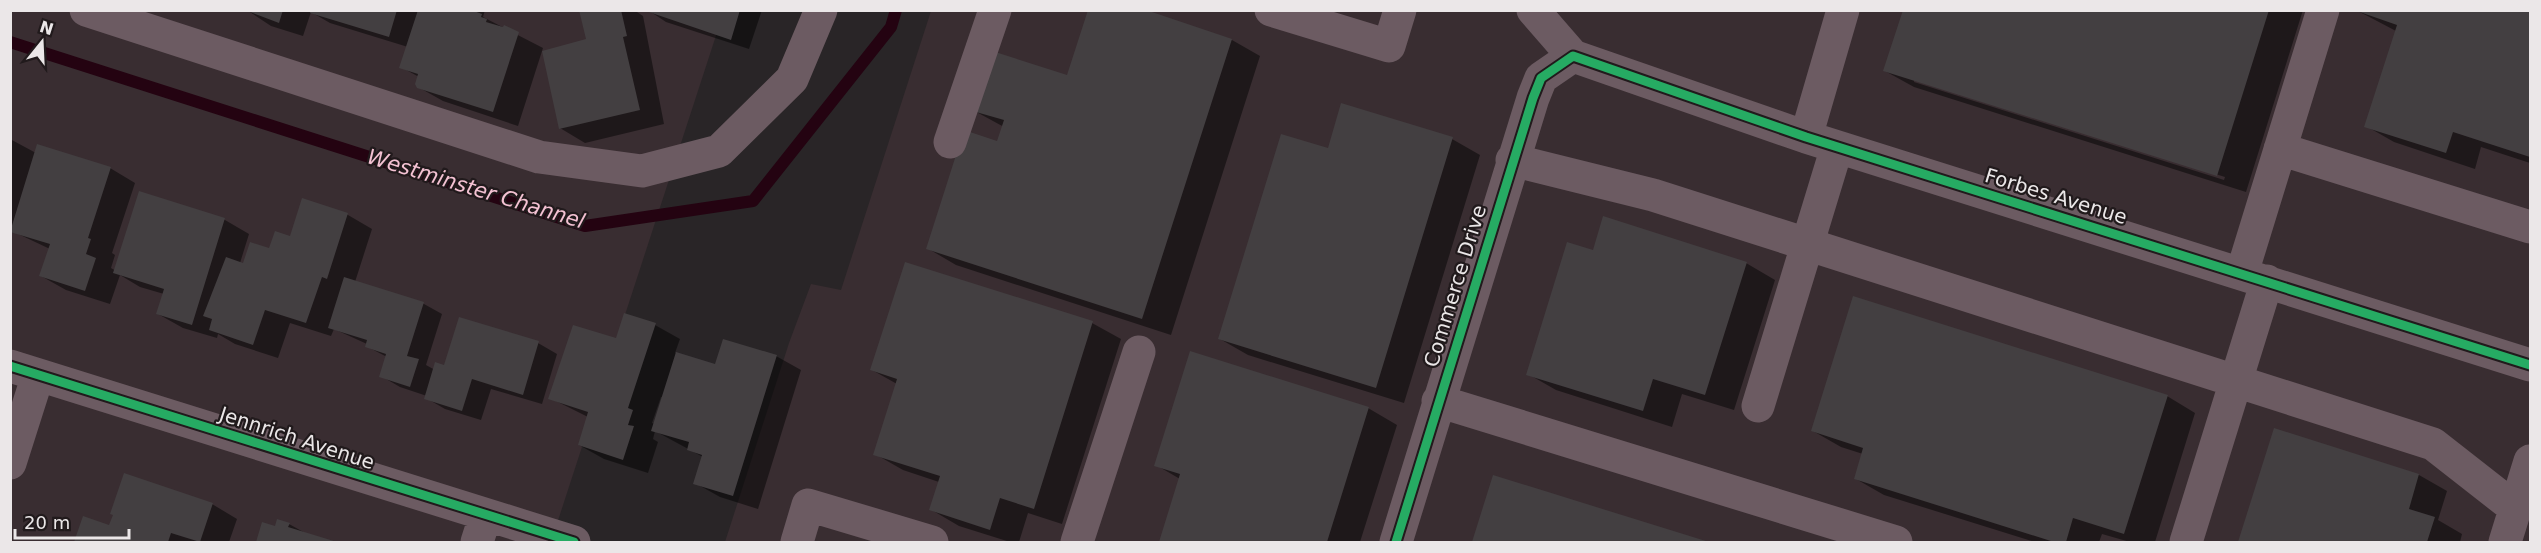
<svg xmlns="http://www.w3.org/2000/svg" width="2541" height="553" font-family="'DejaVu Sans',sans-serif">
  <style>
    .built { fill: #392d31 }
    .shadow { fill: #0007; fill-rule: evenodd }
    .lines { fill: none; stroke-linecap: round; stroke-linejoin: round }
    .stream { stroke: #240311; stroke-width: 12 }
    .building { fill: #433f41 }
    .minor { stroke: #6c5b62; stroke-width: 33 }
    .cycleway-casing { stroke: #211a1c; stroke-width: 13 }
    .cycleway { stroke: #26ab63; stroke-width: 9 }
    .labels { text-anchor: middle; dominant-baseline: central; stroke-width: 4.5; stroke-linejoin: round; paint-order: stroke }
    .street-label { font-size: 20px; fill: #ebe7e8; stroke: #211a1c }
    .water-label { font-size: 21px; font-style: italic; fill: #f4c2d3; stroke: #211a1c }
  </style>
  <rect width="100%" height="100%" fill="#292527"/>
  <path class="built" d="M10 11H724L551 542H11Z
    M931 11H2530V542H725L789 343 811 284 841 290Z"/>
  <path class="shadow" d="M247 10H485L483 17 543 48 518 126 443 101 418 87 419 77 401 67 408 47 330 23 311 12 303 36 271 26Z
    M581 10H634L643 16 664 124 585 143 560 128 588 40Z
    M648 10H762L749 49 666 22Z
    M1904 10H2303L2246 192 1914 87 1885 71ZM1914 79 2225 177 2224 180 1914 82Z
    M2530 10V163L2481 147 2475 169 2394 142 2366 126 2396 31 2358 11Z
    M1232 40 1260 56 1171 335 956 265 927 248 998 143 1004 127 971 109 1068 77Z
    M10 139 36 153 110 168 135 183 112 253 115 255 111 268 116 271 140 193 225 220 249 234 240 263 244 265 291 238 303 200 348 215 372 229 355 282 424 304 442 314 426 365 435 370 538 343 557 354 542 404 491 389 481 420 445 409 426 398 427 396 400 387 381 376 387 357 366 346 367 344 334 329 331 336 290 323 278 358 235 344 218 334 217 338 183 328 158 314 164 294 140 287 120 275 110 304 66 290 41 276 50 249 14 232 10 233Z
    M1452 139 1480 155 1404 403 1248 355 1220 339 1329 150Z
    M1594 252 1746 263 1775 280 1734 410 1682 394 1672 427 1556 390 1528 374Z
    M906 264 1092 323 1121 339 1062 524 1028 513 1019 542H1010L959 526 930 509 939 482 903 470 875 454 897 384 872 370Z
    M655 325 680 339 675 353 716 366 776 356 801 370 758 509 720 497 695 483 703 457 655 431 653 439 658 442 648 473 604 459 579 445 588 417 550 398 617 340ZM661 397H663L655 424 652 423Z
    M2167 396 2195 413 2155 542H2130L2102 534 2099 542H2035L1884 495 1856 479 1863 454 1841 447 1813 431Z
    M1368 408 1397 425 1360 542H1160L1180 479 1156 465Z
    M2275 430 2419 475 2447 491 2438 520 2462 534 2460 542H2240Z
    M1494 477 1706 542H1473Z
    M212 504 237 519 229 542H76L84 518 110 526Z
    M263 524 276 528 289 524 307 534 334 542H257Z"/>
  <g class="lines">
    <path class="stream" d="M10 42 585 226 753 201 891 27 896 10"/>
  </g>
  <path class="building" d="M245 10H283L279 23Z
    M311 10H397L389 37 310 13Z
    M418 10H471L482 14 481 17 487 19 486 22 503 27 504 25 519 32 493 112 417 88 415 84 418 74 399 68Z
    M579 10H621L627 36 623 37 640 110 559 129 542 51 586 39Z
    M643 10H740L731 40Z
    M1088 10H1146L1232 39 1142 319 926 249 964 130 997 141 1004 120 969 110 989 50 1067 75Z
    M1903 10H2269L2217 176 1883 71Z
    M2354 10H2530V157L2453 132 2446 153 2364 127 2397 25Z
    M1341 103 1453 137 1376 388 1218 339 1281 134 1328 148Z
    M37 144 111 167 88 238 91 239 86 254 96 258 85 291 39 276 50 244 10 232Z
    M139 191 225 218 192 325 156 314 164 289 113 273Z
    M302 198 348 213 327 279 322 277 306 323 265 310 253 345 209 330 212 319 203 316 226 257 243 263 250 242 269 248 275 231 290 236Z
    M1603 216 1747 262 1705 395 1653 379 1643 411 1526 375 1567 242 1593 250Z
    M905 262 1093 321 1034 509 1000 498 990 530 929 510 940 476 873 455 897 379 870 370Z
    M344 277 424 302 407 356 419 359 410 387 379 377 386 354 365 347 367 340 328 328Z
    M1853 296 2168 395 2124 534 2073 518 2066 542H2054L1854 479 1863 448 1811 431Z
    M624 313 656 323 628 408 633 410 628 425 634 426 623 460 578 445 588 412 548 399 573 325 616 338Z
    M459 317 539 341 523 395 472 379 462 411 424 399 435 362 444 365Z
    M723 339 777 355 733 496 693 484 702 455 687 450 689 442 651 431 676 352 715 364Z
    M1190 351 1369 407 1327 542H1159L1180 474 1154 466Z
    M2274 428 2419 474 2409 509 2435 517 2427 542H2238Z
    M124 473 213 503 200 542 171 533 168 542H74L83 516 109 525 113 515 110 514Z
    M1493 475 1709 542H1472Z
    M277 519 290 523 288 527 337 542H256L262 522 275 526Z"/>
  <g class="lines">
    <path class="minor" d="M86 10 539 157 642 171 719 151 792 79 821 10
      M1271 10 1389 46 1400 10
      M1533 10 1573 56 1806 137 2530 365
      M1806 137 1843 10
      M950 142 995 10
      M2280 149 2530 227
      M1512 160 1653 195 2433 444 2516 509
      M2242 273 2323 10
      M10 366 574 542
      M1438 401 1896 542
      M1758 406 1837 147
      M10 463 38 375
      M477 542 485 517
      M797 542 808 505 932 542
      M1077 542 1139 352
      M1396 542 1533 98 1541 78 1573 56
      M2186 542 2267 281
      M2505 542 2530 461"/>
    <defs>
      <path id="cycleway" d="M10 366 574 542
        M1396 542 1533 98 1541 78 1573 56 1806 137 2530 365"/>
    </defs>
    <use href="#cycleway" class="cycleway-casing"/>
    <use href="#cycleway" class="cycleway"/>
  </g>
  <g class="labels">
    <g class="street-label">
      <text transform="translate(2056 196) rotate(17)">Forbes Avenue</text>
      <text transform="translate(1455 286) rotate(-73)">Commerce Drive</text>
      <text transform="translate(297 438) rotate(18)">Jennrich Avenue</text>
    </g>
    <g class="water-label">
      <text transform="translate(476 189) rotate(17)">Westminster Channel</text>
    </g>
  </g>
  <rect width="2541" height="553" fill="none" stroke="#ebe7e8" stroke-width="24"/>
  <g transform="translate(42 42) rotate(18)" stroke="#211a1c" stroke-width="4.5" paint-order="stroke">
  <path d="M0-4.5L10 22L0 15L-10 22Z" fill="#ebe7e8"/>
  <text y="-9" font-size="16" font-weight="bold" text-anchor="middle" fill="#ebe7e8">N</text>
  </g>
  <path d="M15 529v9h114v-9" fill="none" stroke="#ebe7e8" stroke-width="3"/>
  <text x="24" y="529" font-size="18" fill="#ebe7e8" stroke="#211a1c" stroke-width="4.5" paint-order="stroke">20 m</text>
</svg>
